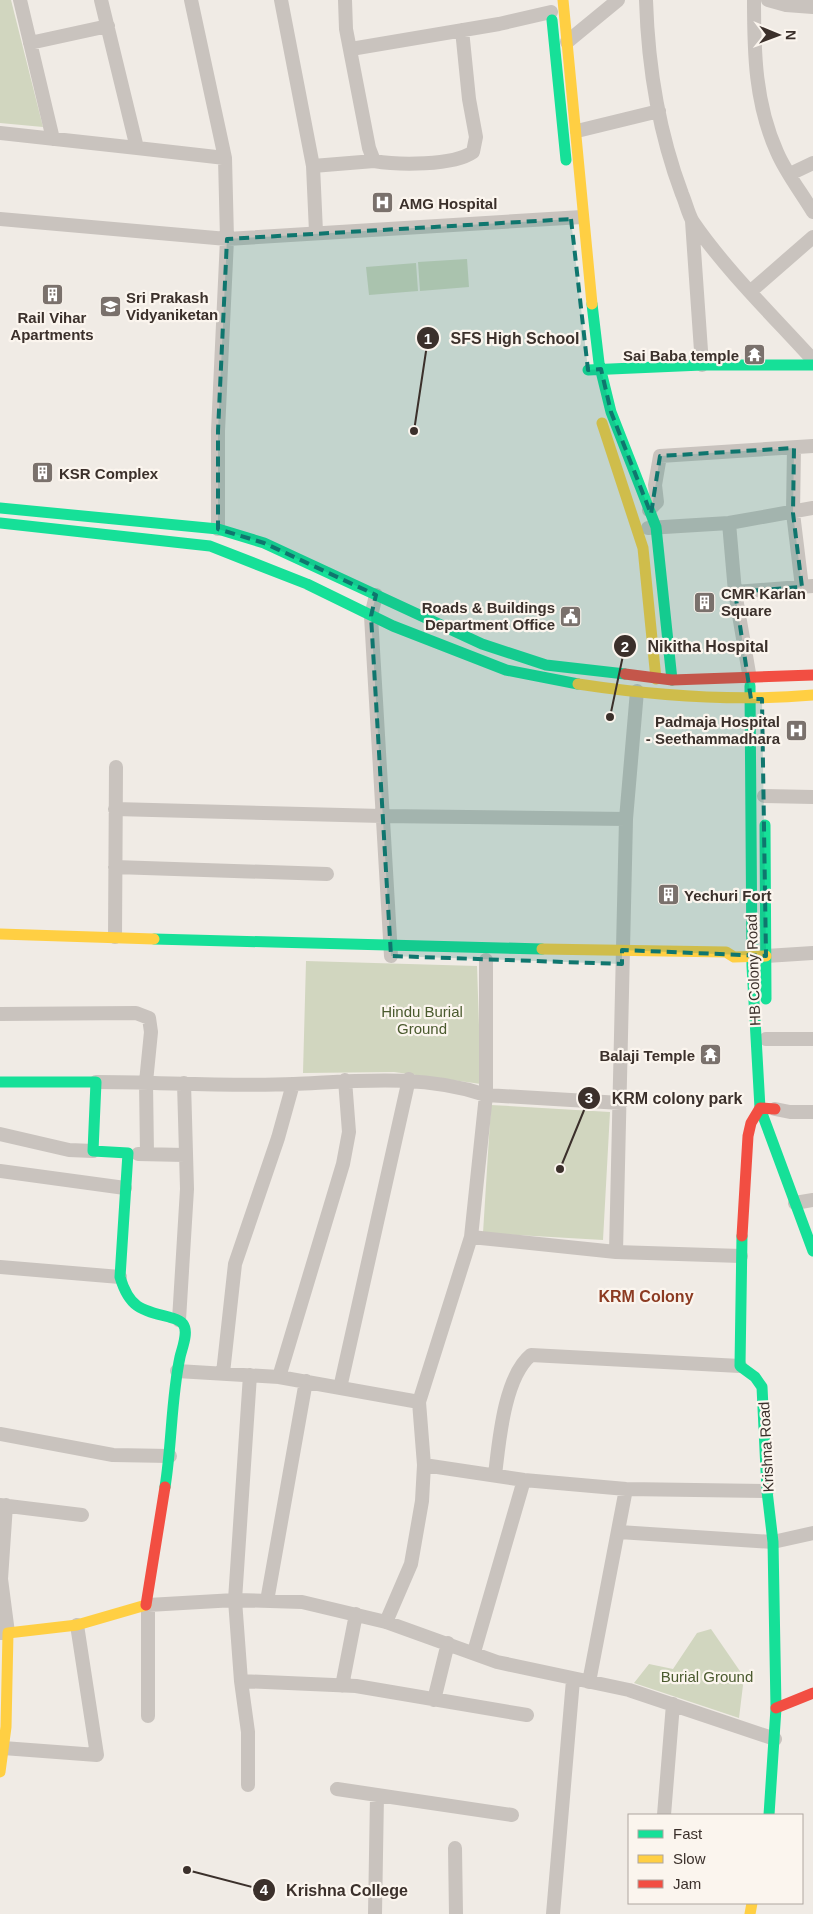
<svg xmlns="http://www.w3.org/2000/svg" width="813" height="1914" font-family="Helvetica,sans-serif">
  <style>
    .green { fill: #d1d6bf }
    .lines { fill: none; stroke-linecap: round; stroke-linejoin: round }
    .street { stroke: #c9c3be; stroke-width: 14 }
    .fast { stroke: #16e098; stroke-width: 11 }
    .slow { stroke: #ffcf43; stroke-width: 11 }
    .jam { stroke: #f24e42; stroke-width: 11 }
    .marked { fill: #0f766e; fill-opacity: 0.2; stroke: #0f766e; stroke-width: 4; stroke-dasharray: 10 6; stroke-linejoin: round }
    .labels { text-anchor: middle; dominant-baseline: central; stroke-width: 4.5; stroke-linejoin: round; paint-order: stroke }
    .poi-label { font-size: 15px; font-weight: bold; fill: #3b302b; stroke: #fbf5ee; text-anchor: start }
    .street-label { font-size: 15px; fill: #3b302b; stroke: #fbf5ee }
    .park-label { font-size: 15px; fill: #4a5a2e; stroke: #fbf5ee }
    .neighbourhood-label { font-size: 16px; font-weight: bold; fill: #8c3b22; stroke: #fbf5ee }
    .leader { fill: none; stroke: #3b302b; stroke-width: 2 }
    .callout-dot { fill: #3b302b; stroke: #fbf5ee; stroke-width: 2 }
    .mark-label { font-size: 15px; text-anchor: middle; font-weight: bold; fill: #fff }
    .callout-label { font-size: 16px; text-anchor: middle; font-weight: bold; fill: #3b302b; stroke: #fbf5ee; stroke-width: 4.5; stroke-linejoin: round; paint-order: stroke }
  </style>
  <rect width="100%" height="100%" fill="#f0ebe5"/>
  <path class="green" d="M0 0H11L43 127 0 123Z
    M467 259 469 287 420 291 418 262Z
    M416 263 418 291 369 295 366 267Z
    M306 961 477 966 481 1084 394 1072 303 1073Z
    M491 1105 610 1112 603 1240 483 1233Z
    M711 1629 744 1677 739 1718 634 1683 649 1664 673 1669 697 1633Z"/>
  <g class="lines">
    <path class="street" d="M20 0 53 139
      M101 0 137 148 225 158
      M191 0 225 158 227 239 218 431V529
      M281 0 313 166 316 232
      M345 0 346 29 369 148 374 161C398 165 453 166 473 152L476 137 469 99 462 30
      M646 0C648 65 659 133 682 194 686 203 688 214 693 222 725 269 775 318 813 360
      M754 0C754 53 755 103 777 152 786 173 801 192 813 212
      M768 0 786 5 813 7
      M567 42 618 0
      M30 43 108 26
      M351 49 499 24 551 12
      M577 131 659 111
      M0 133 137 148
      M313 166 374 161
      M790 174 813 163
      M0 219 227 239 582 217
      M692 221 702 365
      M751 291 813 237
      M794 448 793 513 802 587
      M649 510 657 502 655 485 660 456 813 446
      M729 523 735 592 750 679
      M648 528 729 523 813 508
      M735 592 813 586
      M376 595 371 616 391 956
      M764 796 813 797
      M115 809 382 816 626 819
      M115 867 327 874
      M115 937 116 767
      M766 956 813 953
      M486 960V1095L471 1237 616 1252 626 819 637 691
      M0 1014 136 1013 149 1018 151 1032 146 1082 147 1154
      M766 1039H813
      M96 1082C162 1082 228 1087 294 1084 359 1081 422 1074 486 1095L621 1103
      M775 1109 790 1112H813
      M0 1134 69 1150 93 1151
      M138 1154 185 1155
      M0 1171 125 1188
      M795 1203 813 1200
      M616 1252 741 1256
      M0 1267 120 1277
      M179 1320 187 1189 184 1083
      M177 1371 279 1377 419 1402
      M223 1373 235 1264 278 1138 293 1084
      M279 1377 343 1164 349 1132 345 1080
      M340 1388 409 1079
      M0 1434 113 1455 170 1456
      M424 1465 524 1480 626 1489 767 1491
      M495 1475C499 1442 504 1377 531 1355L740 1366
      M0 1505 82 1515
      M619 1532 773 1542 813 1533
      M267 1601 306 1381
      M386 1622 411 1564 422 1501 424 1465 419 1402 471 1237
      M1 1633H8L1 1579 6 1505
      M474 1652 524 1480
      M241 1681 356 1686 527 1715
      M589 1682 626 1489
      M342 1686 356 1614
      M434 1700 448 1643
      M148 1716V1605L235 1600 302 1602 386 1622 497 1662 629 1690 775 1739
      M3 1748 97 1755 77 1625
      M248 1785V1732L241 1681 235 1600 250 1375
      M337 1789 512 1815
      M664 1815 673 1704
      M455 1848 456 1914
      M375 1914 377 1795
      M553 1914 573 1680"/>
    <path class="fast" d="M552 20 566 160
      M592 304 599 363 611 412 656 527 672 680
      M588 370 702 365H813
      M0 508 218 529 264 543 482 644 546 665 625 674
      M0 523 210 546 307 584 393 626 506 670 578 684
      M750 686 752 966 760 1108 813 1251
      M765 825 766 999
      M154 939 542 949
      M0 1082H96L93 1151 128 1153 120 1277C129 1307 140 1310 169 1317 174 1319 179 1319 183 1324 189 1332 182 1348 180 1357 171 1399 172 1444 165 1487
      M742 1236 740 1366 755 1377 762 1387 767 1491 773 1542 776 1708 769 1815"/>
    <path class="slow" d="M563 0 592 304
      M602 423 643 548 656 679
      M578 684C657 696 734 702 813 695
      M0 934 154 939
      M542 949 726 952 734 957 766 956
      M0 1772 6 1727 8 1633 77 1625 146 1605
      M750 1914 752 1903"/>
    <path class="jam" d="M625 674 672 680 813 675
      M742 1236 748 1136 751 1123 760 1108 775 1109
      M146 1605 165 1487
      M776 1708 813 1693"/>
  </g>
  <path class="marked" d="M571 219 588 370 601 369 611 412 651 514 660 456 794 448 793 513 802 587 735 592 751 699H762L766 956 622 950V964L391 956 371 616 376 595 264 543 218 529V431L227 239Z"/>
  <defs>
    <symbol id="hospital-square" viewBox="-11 -11 22 22"><rect x="-9" y="-9" width="18" height="18" rx="4" fill="#7a716c" stroke="#fbf5ee"/><path d="M-5-5h3v3.5h4V-5h3V5h-3V1.5h-4V5h-3Z" fill="#fff"/></symbol>
    <symbol id="building-square" viewBox="-11 -11 22 22"><rect x="-9" y="-9" width="18" height="18" rx="4" fill="#7a716c" stroke="#fbf5ee"/><path d="M-4-6H4V6H1V3H-1V6H-4ZM-2.5-4.3h1.7v1.8h-1.7ZM.8-4.3h1.7v1.8H.8ZM-2.5-1h1.7V.8h-1.7ZM.8-1h1.7V.8H.8Z" fill="#fff"/></symbol>
    <symbol id="school-square" viewBox="-11 -11 22 22"><rect x="-9" y="-9" width="18" height="18" rx="4" fill="#7a716c" stroke="#fbf5ee"/><path d="M0-5L7-2L0 1L-7-2ZM-4 1L0 2.5L4 1V4Q0 6-4 4Z" fill="#fff"/></symbol>
    <symbol id="temple-square" viewBox="-11 -11 22 22"><rect x="-9" y="-9" width="18" height="18" rx="4" fill="#7a716c" stroke="#fbf5ee"/><path d="M0-6L5-2H3V0L6.5 2.5H4V6H1.5V3h-3V6H-4V2.5H-6.5L-3 0V-2H-5Z" fill="#fff"/></symbol>
    <symbol id="civic-square" viewBox="-11 -11 22 22"><rect x="-9" y="-9" width="18" height="18" rx="4" fill="#7a716c" stroke="#fbf5ee"/><path d="M-.6-6.5H3V-4.5H.6V-3L4-1V1h2V6H-6V1h2V-1L-.6-3ZM-1.2 2.5V6h2.4V2.5Z" fill="#fff"/></symbol>
  </defs>
  <g fill-rule="evenodd">
    <use href="#hospital-square" x="370" y="190" width="25" height="25"/>
    <use href="#building-square" x="40" y="282" width="25" height="25"/>
    <use href="#school-square" x="98" y="294" width="25" height="25"/>
    <use href="#temple-square" x="742" y="342" width="25" height="25"/>
    <use href="#building-square" x="30" y="460" width="25" height="25"/>
    <use href="#building-square" x="692" y="590" width="25" height="25"/>
    <use href="#civic-square" x="558" y="604" width="25" height="25"/>
    <use href="#hospital-square" x="784" y="718" width="25" height="25"/>
    <use href="#building-square" x="656" y="882" width="25" height="25"/>
    <use href="#temple-square" x="698" y="1042" width="25" height="25"/>
  </g>
  <g class="labels">
    <g class="poi-label">
      <text x="399" y="203">AMG Hospital</text>
      <text x="126" y="297">Sri Prakash<tspan x="126" dy="17">Vidyaniketan</tspan></text>
      <text x="52" y="317" text-anchor="middle">Rail Vihar<tspan x="52" dy="17">Apartments</tspan></text>
      <text x="739" y="355" text-anchor="end">Sai Baba temple</text>
      <text x="59" y="473">KSR Complex</text>
      <text x="721" y="593">CMR Karlan<tspan x="721" dy="17">Square</tspan></text>
      <text x="555" y="607" text-anchor="end">Roads &amp; Buildings<tspan x="555" dy="17">Department Office</tspan></text>
      <text x="780" y="721" text-anchor="end">Padmaja Hospital<tspan x="780" dy="17">- Seethammadhara</tspan></text>
      <text x="684" y="895">Yechuri Fort</text>
      <text x="695" y="1055" text-anchor="end">Balaji Temple</text>
    </g>
    <g class="street-label">
      <text transform="translate(753 970) rotate(-92)">HB Colony Road</text>
      <text transform="translate(766 1447) rotate(-93)">Krishna Road</text>
    </g>
    <g class="park-label">
      <text x="422" y="1011">Hindu Burial<tspan x="422" dy="17">Ground</tspan></text>
      <text x="707" y="1676">Burial Ground</text>
    </g>
    <g class="neighbourhood-label">
      <text x="646" y="1296">KRM Colony</text>
    </g>
  </g>
  <path class="leader" d="M414 431L428 338M610 717L625 646M560 1169L589 1098M187 1870L264 1890"/>
  <g class="callout-dot">
    <circle cx="414" cy="431" r="5"/>
    <circle cx="610" cy="717" r="5"/>
    <circle cx="560" cy="1169" r="5"/>
    <circle cx="187" cy="1870" r="5"/>
    <circle cx="428" cy="338" r="12"/>
    <circle cx="625" cy="646" r="12"/>
    <circle cx="589" cy="1098" r="12"/>
    <circle cx="264" cy="1890" r="12"/>
  </g>
  <g class="mark-label">
    <text x="428" y="344">1</text>
    <text x="625" y="652">2</text>
    <text x="589" y="1103">3</text>
    <text x="264" y="1895">4</text>
  </g>
  <g class="callout-label">
    <text x="515" y="344">SFS High School</text>
    <text x="708" y="652">Nikitha Hospital</text>
    <text x="677" y="1104">KRM colony park</text>
    <text x="347" y="1896">Krishna College</text>
  </g>
  <rect x="628" y="1814" width="175" height="90" fill="#fbf5ee" stroke="#aea6a0"/>
  <rect x="638" y="1830" width="25" height="8" fill="#16e098" stroke="#aea6a0"/>
  <text x="673" y="1839" font-size="15" fill="#3b302b">Fast</text>
  <rect x="638" y="1855" width="25" height="8" fill="#ffcf43" stroke="#aea6a0"/>
  <text x="673" y="1864" font-size="15" fill="#3b302b">Slow</text>
  <rect x="638" y="1880" width="25" height="8" fill="#f24e42" stroke="#aea6a0"/>
  <text x="673" y="1889" font-size="15" fill="#3b302b">Jam</text>
  <g transform="translate(778 35) rotate(91)" stroke="#fbf5ee" stroke-width="4" paint-order="stroke">
  <path d="M0-4L9 19L0 12L-9 19Z" fill="#3b302b"/>
  <text y="-8" font-size="14" font-weight="bold" text-anchor="middle" fill="#3b302b">N</text>
  </g>
</svg>
